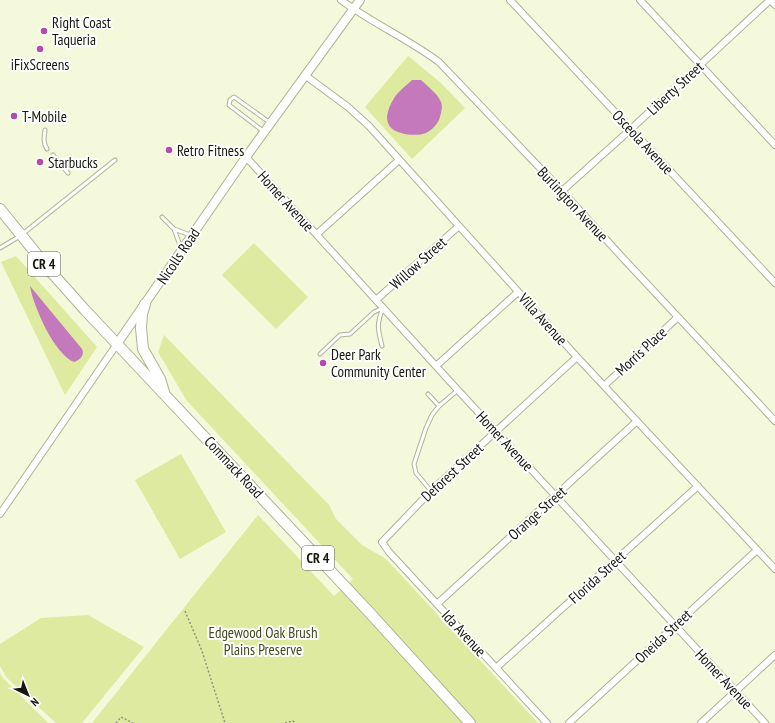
<svg xmlns="http://www.w3.org/2000/svg" width="775" height="723" font-family="'PT Sans Narrow',sans-serif">
  <style>
    .green { fill: #ddeaa0 }
    .water { fill: #c379bc }
    .lines { fill: none; stroke-linecap: round; stroke-linejoin: round }
    .service-casing { stroke: #adb395; stroke-width: 5 }
    .minor-casing { stroke: #adb395; stroke-width: 8 }
    .tertiary-casing { stroke: #adb395; stroke-width: 10 }
    .primary-casing { stroke: #adb395; stroke-width: 12 }
    .path { stroke: #90957e; stroke-width: 1.5; stroke-dasharray: 2 2; stroke-linecap: butt }
    .service { stroke: #fff; stroke-width: 3 }
    .minor { stroke: #fff; stroke-width: 6 }
    .tertiary { stroke: #fff; stroke-width: 8 }
    .primary { stroke: #fff; stroke-width: 10 }
    .poi-dot { fill: #b44aac; stroke: #fff; stroke-width: 1.5 }
    .labels { text-anchor: middle; dominant-baseline: central; stroke-width: 4; stroke-linejoin: round; paint-order: stroke }
    .shield { fill: #fff; stroke: #5c5d56; stroke-width: 1 }
    .shield-label { font-size: 14px; font-weight: bold; fill: #16180d }
    .poi-label { font-size: 15px; fill: #16180d; stroke: #fff; text-anchor: start }
    .street-label { font-size: 15px; fill: #16180d; stroke: #fff }
    .park-label { font-size: 15px; fill: #444b21; stroke: #fff }
  </style>
  <rect width="100%" height="100%" fill="#f3f9da"/>
  <path class="green" d="M408 56 441 83 465 108 412 159 365 107Z
    M254 243 308 297 276 329 222 275Z
    M16 256 97 347 65 395 1 262Z
    M164 335 329 505 336 519 362 545 386 559 538 723H92L258 515 334 596 353 579 187 401 158 352Z
    M181 454 226 532 180 559 135 480Z
    M88 615 144 647 82 723H56L7 678 0 666V644L41 618Z
    M0 673 3 678 48 723H0Z"/>
  <path class="water" d="M412 80H421C427 86 438 94 441 102 443 107 441 113 440 117 438 124 432 130 426 133 416 137 392 135 388 123 385 116 390 105 393 100 397 92 406 86 412 80Z
    M30 286 82 349C85 355 80 360 74 362 55 355 33 306 30 286Z"/>
  <g class="lines">
    <defs>
      <path id="service" d="M45 130C44 137 43 143 47 149
        M263 131 229 105 230 100 234 97 269 122
        M53 155 68 173
        M162 217 174 229
        M0 248 20 236 115 160
        M181 248 174 229 190 235
        M382 346C378 329 376 325 383 308
        M320 354 340 335 350 334 374 312 383 308
        M428 394 439 406 432 415 426 428 414 464 416 473 431 491
        M439 406 458 390"/>
      <path id="minor" d="M341 0C372 23 408 39 439 62L562 191 621 256 775 421
        M510 0 775 283
        M640 0 775 145
        M770 0 775 5
        M306 76 348 107 369 126 577 357 775 569
        M246 157 455 387 765 723
        M562 191 631 129 770 0
        M317 234 399 160
        M376 300 459 226
        M436 366 518 292
        M605 385 678 317
        M0 514 117 344
        M437 604 637 421
        M496 668 698 486
        M547 723 437 604 389 552 382 542 431 491 577 357
        M569 723 757 550
        M701 723 775 655"/>
      <path id="tertiary" d="M117 344 246 157 360 0"/>
      <path id="primary" d="M0 209 52 273 85 310 369 612 470 723
        M145 304 142 314 141 328 143 349 160 379 164 392"/>
    </defs>
    <use href="#service" class="service-casing"/>
    <use href="#minor" class="minor-casing"/>
    <use href="#tertiary" class="tertiary-casing"/>
    <use href="#primary" class="primary-casing"/>
    <path class="path" d="M185 611 202 651 225 723
      M116 723 121 717 133 723
      M285 723 293 721 295 723"/>
    <use href="#service" class="service"/>
    <use href="#minor" class="minor"/>
    <use href="#tertiary" class="tertiary"/>
    <use href="#primary" class="primary"/>
  </g>
  <g class="poi-dot">
    <circle cx="44" cy="31" r="4"/>
    <circle cx="40" cy="49" r="4"/>
    <circle cx="14" cy="116" r="4"/>
    <circle cx="169" cy="150" r="4"/>
    <circle cx="40" cy="162" r="4"/>
    <circle cx="323" cy="363" r="4"/>
  </g>
  <g class="labels">
    <g class="shield">
      <rect x="28" y="252" width="32" height="24" rx="3"/>
      <rect x="302" y="546" width="32" height="24" rx="3"/>
    </g>
    <g class="shield-label">
      <text x="44" y="264">CR 4</text>
      <text x="318" y="558">CR 4</text>
    </g>
    <g class="poi-label">
      <text x="52" y="22">Right Coast<tspan x="52" dy="17">Taqueria</tspan></text>
      <text x="40" y="64" text-anchor="middle">iFixScreens</text>
      <text x="22" y="116">T-Mobile</text>
      <text x="177" y="150">Retro Fitness</text>
      <text x="48" y="162">Starbucks</text>
      <text x="331" y="354">Deer Park<tspan x="331" dy="17">Community Center</tspan></text>
    </g>
    <g class="street-label">
      <text transform="translate(675 88) rotate(-43)">Liberty Street</text>
      <text transform="translate(643 142) rotate(47)">Osceola Avenue</text>
      <text transform="translate(286 201) rotate(48)">Homer Avenue</text>
      <text transform="translate(573 204) rotate(47)">Burlington Avenue</text>
      <text transform="translate(178 256) rotate(-56)">Nicolls Road</text>
      <text transform="translate(418 263) rotate(-42)">Willow Street</text>
      <text transform="translate(543 319) rotate(48)">Villa Avenue</text>
      <text transform="translate(641 351) rotate(-43)">Morris Place</text>
      <text transform="translate(505 441) rotate(47)">Homer Avenue</text>
      <text transform="translate(234 467) rotate(47)">Commack Road</text>
      <text transform="translate(452 472) rotate(-43)">Deforest Street</text>
      <text transform="translate(537 513) rotate(-42)">Orange Street</text>
      <text transform="translate(597 577) rotate(-42)">Florida Street</text>
      <text transform="translate(464 633) rotate(47)">Ida Avenue</text>
      <text transform="translate(663 636) rotate(-43)">Oneida Street</text>
      <text transform="translate(724 679) rotate(47)">Homer Avenue</text>
    </g>
    <g class="park-label">
      <text x="263" y="632">Edgewood Oak Brush<tspan x="263" dy="17">Plains Preserve</tspan></text>
    </g>
  </g>
  <g transform="translate(28 695) rotate(137)" stroke="#ffffff" stroke-width="3" paint-order="stroke">
  <path d="M0-3L7 15L0 10L-7 15Z" fill="#16180d"/>
  <text y="-6" font-size="11" font-weight="bold" text-anchor="middle" fill="#16180d">N</text>
  </g>
</svg>
